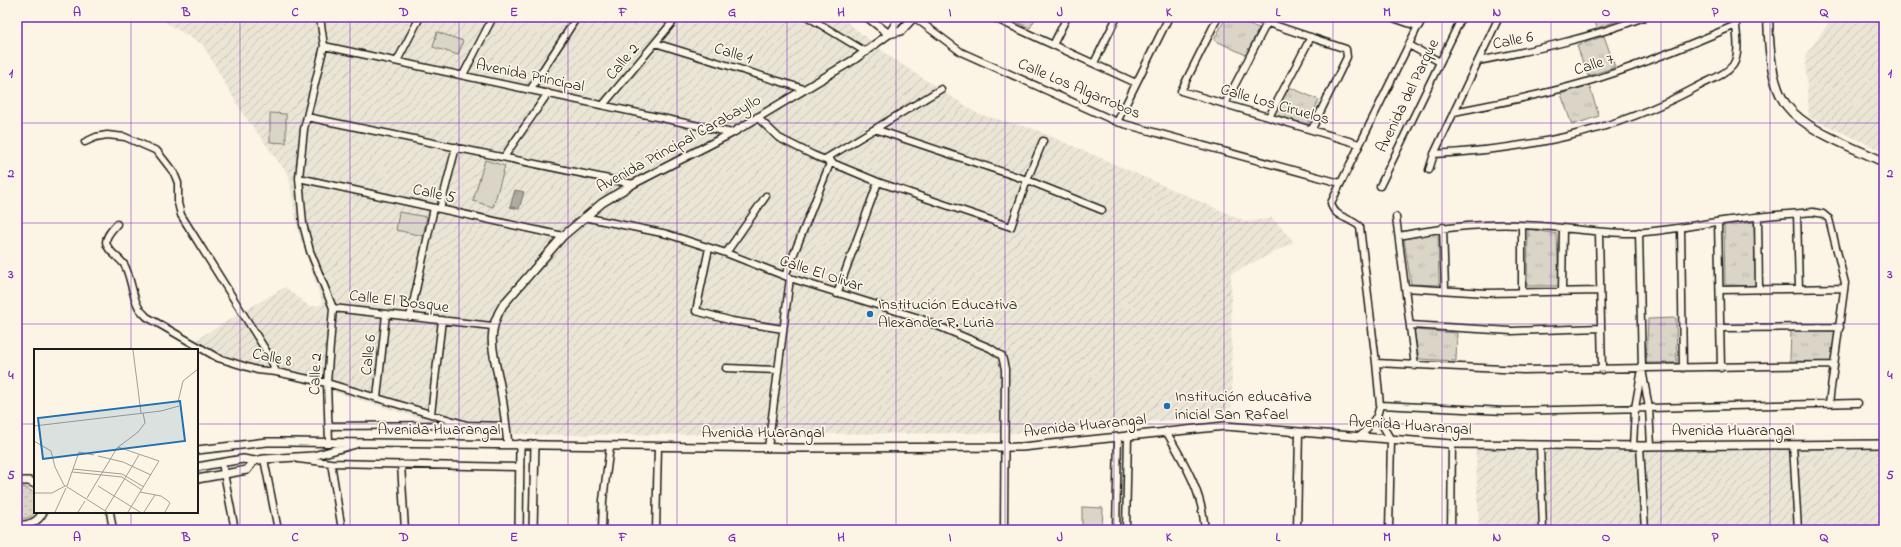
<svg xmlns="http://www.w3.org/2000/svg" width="1901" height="547" font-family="'Indie Flower',sans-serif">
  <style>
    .industrial { fill: url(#industrial-furrows) }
    .grass { fill: url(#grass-dots); stroke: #7c7872 }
    .park { fill: url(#park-tufts); stroke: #7c7872 }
    .pitch { fill: #dbd5c8; stroke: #7c7872 }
    .water { fill: url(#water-ripples); stroke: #75726c }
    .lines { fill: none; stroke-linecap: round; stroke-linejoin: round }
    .minor-casing { stroke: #1c1c1c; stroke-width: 9 }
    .tertiary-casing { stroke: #1c1c1c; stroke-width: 10 }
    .secondary-casing { stroke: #1c1c1c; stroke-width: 11 }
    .minor { stroke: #fcf5e5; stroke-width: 6 }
    .tertiary { stroke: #fcf5e5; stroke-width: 7 }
    .secondary { stroke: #fcf5e5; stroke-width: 8 }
    .grid { fill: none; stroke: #7b2cbf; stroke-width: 1; stroke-opacity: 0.55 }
    .poi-dot { fill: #1f6fb2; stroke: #fcf5e5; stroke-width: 1.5 }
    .labels { text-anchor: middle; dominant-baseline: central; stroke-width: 3.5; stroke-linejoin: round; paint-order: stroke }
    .street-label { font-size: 16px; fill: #1c1c1c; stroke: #fcf5e5 }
    .poi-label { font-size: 16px; fill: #1c1c1c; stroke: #fcf5e5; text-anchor: start }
    .inset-road { fill: none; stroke: #a29e95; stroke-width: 1 }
    .view { fill: #1f6fb2; fill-opacity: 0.15; stroke: #1f6fb2; stroke-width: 2 }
    .inset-edge { fill: none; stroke: #1c1c1c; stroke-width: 2 }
    .neatline { fill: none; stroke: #7b2cbf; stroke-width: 1.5 }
    .grid-label { font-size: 13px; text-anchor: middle; font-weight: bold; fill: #7b2cbf }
  </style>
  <defs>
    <pattern id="industrial-furrows" width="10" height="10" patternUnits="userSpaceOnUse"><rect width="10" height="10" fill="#ebe5d6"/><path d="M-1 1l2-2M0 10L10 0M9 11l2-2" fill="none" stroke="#c9c4b7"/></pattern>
    <pattern id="grass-dots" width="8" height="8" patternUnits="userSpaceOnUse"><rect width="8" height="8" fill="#dbd5c8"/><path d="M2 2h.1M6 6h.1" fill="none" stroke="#bbb6ab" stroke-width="1.8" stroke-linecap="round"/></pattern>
    <pattern id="park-tufts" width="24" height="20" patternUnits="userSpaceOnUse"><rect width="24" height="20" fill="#dbd5c8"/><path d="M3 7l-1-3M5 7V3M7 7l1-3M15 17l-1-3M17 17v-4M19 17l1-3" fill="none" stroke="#bbb6ab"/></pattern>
    <pattern id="water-ripples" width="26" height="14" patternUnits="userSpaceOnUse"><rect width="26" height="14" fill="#b0aba1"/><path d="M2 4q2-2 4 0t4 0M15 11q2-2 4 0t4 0" fill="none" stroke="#8e8a82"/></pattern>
  </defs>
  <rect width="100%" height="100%" fill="#fcf5e5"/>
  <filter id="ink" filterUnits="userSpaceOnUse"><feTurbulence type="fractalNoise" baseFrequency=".025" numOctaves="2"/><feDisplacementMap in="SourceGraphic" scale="8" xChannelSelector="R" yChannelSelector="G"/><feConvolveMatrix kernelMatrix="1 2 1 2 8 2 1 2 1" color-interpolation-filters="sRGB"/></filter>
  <g filter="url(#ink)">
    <path class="industrial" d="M157 17H841L889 56 978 114 1034 129 1247 222 1272 218 1294 242 1231 274 1232 408 1170 420 1031 433 535 435 458 430 185 346 285 287 310 307 323 304 298 232 289 176 241 111 203 45Z
      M1837 17H1884V152L1809 117 1805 56 1829 22Z
      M1475 440 1884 442V530H1479Z"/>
    <path class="grass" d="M22 487 27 488 35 494V512C31 518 24 520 17 517V488Z"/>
    <path class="park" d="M1005 17H1036L1030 28Z
      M1226 17 1259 28 1246 55 1214 40Z
      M1594 17H1624L1625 18 1597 28Z
      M1604 36 1615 67 1588 76 1577 46Z
      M1589 85 1599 116 1572 125 1561 94Z
      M1287 86 1319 100 1307 125 1271 116Z
      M1754 222 1756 286 1725 285 1724 225Z
      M1528 229 1557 234 1559 286H1527Z
      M1438 233 1439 285 1411 284 1404 239Z
      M1676 318 1677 363H1646L1648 319Z
      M1414 330 1457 333 1456 361 1419 359Z
      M1791 330 1835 331 1832 362 1790 361Z"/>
    <path class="pitch" d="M437 32 463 41 458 55 433 47Z
      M270 113 286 114V143L270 142Z
      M485 160 505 166 493 207 473 201Z
      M399 212 427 217 423 236 396 230Z
      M1082 507 1103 508 1102 530H1082Z"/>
    <path class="water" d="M515 190 524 192 519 209 510 207Z"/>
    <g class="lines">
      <defs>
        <path id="minor" d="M320 17 324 46 304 129 299 178 303 224 310 251 333 308 327 383 329 442
          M808 17 866 52
          M914 17 961 52 1117 122 1340 183
          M992 17 1136 83
          M1218 17 1181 91 1359 144
          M1250 17 1346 49 1347 57 1312 129
          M655 43 804 89
          M1053 45 1067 17
          M1409 45 1440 62
          M324 46 732 133
          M397 61 420 17
          M1478 61C1534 50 1591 38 1644 17
          M1094 63 1117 17
          M463 75 493 17
          M530 90 577 17
          M1225 104 1270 17
          M603 105 677 17
          M1454 112C1503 102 1552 93 1599 78 1646 63 1691 44 1736 25
          M307 117 633 184
          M757 117 779 138 813 155 878 182 1011 227 1027 180 1043 141
          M1269 117 1311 37
          M1117 122 1169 17
          M875 129 1027 180 1102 210
          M85 142 96 137 107 135 125 137 157 151 174 173 178 183V203L181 215 270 357 276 372
          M1434 154C1529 149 1612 133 1697 87 1707 81 1726 75 1733 65 1741 53 1736 31 1735 17
          M504 157 548 93
          M825 159 941 89
          M1429 170 1434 154 1499 17
          M299 178 563 236
          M1380 186 1462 17
          M440 209 456 147
          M1797 214 1799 289
          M584 217 667 234 726 253 790 278 919 318 990 348 1002 356 1005 369 1004 530
          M1396 217 1415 366
          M1758 217 1759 289
          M1718 222 1721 368
          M117 224C113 229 106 235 106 242 107 252 121 258 125 266 131 278 133 299 139 308 141 311 144 314 147 317L218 358 257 370 276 372 327 383 467 425 506 426
          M1522 225V292
          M1443 227 1445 289
          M1681 228 1683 368
          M1599 233 1602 370
          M1399 236C1440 228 1480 223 1522 225 1559 226 1594 233 1630 233 1667 232 1702 223 1738 219 1763 216 1788 214 1813 212L1823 214 1829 219 1845 283 1829 403
          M709 248 696 311 732 321 783 329
          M726 253 766 196
          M785 276 831 161
          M1405 288 1487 293 1600 291
          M1720 290 1844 288
          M1562 291 1563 228
          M837 294 878 182
          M333 308 492 326
          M410 317 434 208
          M1410 325 1512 331 1601 328
          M1721 328 1840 327
          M1376 363 1523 370 1834 365
          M726 368 778 370
          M1642 369 1649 408 1858 403
          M377 398 386 314
          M1380 405 1505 411 1649 408 1651 446
          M431 414 442 320
          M1377 416 1380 405 1376 363 1360 227C1350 217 1334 218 1331 203L1418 26
          M328 426 459 425
          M1166 431C1185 464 1202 491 1205 530
          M1360 437 1377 416 1391 440 1389 530
          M1540 445 1543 530
          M1793 445 1798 530
          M1633 446 1635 408 1642 369 1639 232
          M1640 446 1645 530
          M768 448 790 278
          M264 459 278 530
          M298 459 331 463 520 467
          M222 463 235 530
          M331 463 342 530
          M401 464 405 530
          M110 512 113 530
          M602 530 603 500 610 446
          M656 530 658 447
          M1116 530 1118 437
          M1126 530 1128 435
          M1297 530 1299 432
          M1451 530 1452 444"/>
        <path id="tertiary" d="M867 17 889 34
          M1392 17 1418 26 1423 17
          M889 34 900 17
          M508 444C506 426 504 409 501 391 496 358 483 336 503 305L563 236 602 203 633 184 732 133 855 59 889 34 901 31 914 17
          M197 450 267 442H288L797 448 1022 447 1225 426 1452 444 1640 446 1884 444
          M197 467 243 459 254 461 264 459 313 456 356 444
          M197 479 247 470 254 461
          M17 481H29L35 484
          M17 524C28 527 38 522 43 512
          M519 530 520 444
          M533 530 535 444"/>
        <path id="secondary" d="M1768 17C1769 44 1770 84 1787 106 1806 131 1855 148 1884 162"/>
      </defs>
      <use href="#minor" class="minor-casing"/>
      <use href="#tertiary" class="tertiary-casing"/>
      <use href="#secondary" class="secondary-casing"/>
      <use href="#minor" class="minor"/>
      <use href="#tertiary" class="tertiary"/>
      <use href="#secondary" class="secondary"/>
    </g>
  </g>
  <path class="grid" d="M131 17V350M240 17V530M350 17V530M459 17V530M568 17V530M677 17V530M787 17V530M896 17V530M1005 17V530M1114 17V530M1224 17V530M1333 17V530M1442 17V530M1551 17V530M1661 17V530M1770 17V530M17 123H1884M17 223H1884M17 324H1884M17 424H35M197 424H1884M131 512V530"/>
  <g class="poi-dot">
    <circle cx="870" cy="314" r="4"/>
    <circle cx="1167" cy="406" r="4"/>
  </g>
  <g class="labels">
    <g class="street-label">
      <text transform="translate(1513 41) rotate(-11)">Calle 6</text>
      <text transform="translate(733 54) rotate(17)">Calle 1</text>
      <text transform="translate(623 62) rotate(-50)">Calle 2</text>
      <text transform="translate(1594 65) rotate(-17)">Calle 7</text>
      <text transform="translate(530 76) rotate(12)">Avenida Principal</text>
      <text transform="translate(1079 89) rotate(23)">Calle Los Algarrobos</text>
      <text transform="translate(1408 96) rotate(-64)">Avenida del Parque</text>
      <text transform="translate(1275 105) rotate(16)">Calle Los Ciruelos</text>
      <text transform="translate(679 144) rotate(-29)">Avenida Principal Carabayllo</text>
      <text transform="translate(434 194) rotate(12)">Calle 5</text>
      <text transform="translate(821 274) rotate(18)">Calle El Olivar</text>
      <text transform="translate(399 302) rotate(7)">Calle El Bosque</text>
      <text transform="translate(369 355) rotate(-84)">Calle 6</text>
      <text transform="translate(272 358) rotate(12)">Calle 8</text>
      <text transform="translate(316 374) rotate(-87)">Calle 2</text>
      <text transform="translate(1085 426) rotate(-6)">Avenida Huarangal</text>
      <text transform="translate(1410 426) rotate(4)">Avenida Huarangal</text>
      <text x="439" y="430">Avenida Huarangal</text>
      <text x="1733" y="431">Avenida Huarangal</text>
      <text x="763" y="433">Avenida Huarangal</text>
    </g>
    <g class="poi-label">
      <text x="878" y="305">Institución Educativa<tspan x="878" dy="18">Alexander R. Luria</tspan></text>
      <text x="1175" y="397">Institución educativa<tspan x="1175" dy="18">inicial San Rafael</tspan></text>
    </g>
  </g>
  <g transform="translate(34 349)">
    <rect width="164" height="164" fill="#fcf5e5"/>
    <path class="inset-road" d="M99 1 107 64M144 53 149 32 164 20M0 77 127 62 145 57M0 92 17 102 21 118 30 136 73 163M84 98 125 112 94 163M64 107 89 113 117 126M39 120 88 125 110 138M38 123 88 128 108 141M33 137 45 103 60 106M64 137 106 163M106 143 127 147 134 152 136 154 131 163M0 144H18L31 137M53 149 83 99 104 83 111 74 109 64M71 162 105 106M21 163 32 139M44 163 51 152M110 163 121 146"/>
    <path class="view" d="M146 52 151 92 9 110 4 69Z"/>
    <rect width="164" height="164" class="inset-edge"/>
  </g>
  <rect width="1901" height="547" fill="none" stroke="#fcf5e5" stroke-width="44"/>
  <rect x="22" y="22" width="1857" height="503" class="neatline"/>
  <g class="grid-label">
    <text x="77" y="16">A</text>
    <text x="186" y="16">B</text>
    <text x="295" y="16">C</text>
    <text x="404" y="16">D</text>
    <text x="514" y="16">E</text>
    <text x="623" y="16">F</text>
    <text x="732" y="16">G</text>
    <text x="841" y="16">H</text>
    <text x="950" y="16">I</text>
    <text x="1060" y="16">J</text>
    <text x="1169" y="16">K</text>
    <text x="1278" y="16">L</text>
    <text x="1387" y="16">M</text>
    <text x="1497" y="16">N</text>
    <text x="1606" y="16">O</text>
    <text x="1715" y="16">P</text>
    <text x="1824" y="16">Q</text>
    <text x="11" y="77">1</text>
    <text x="1890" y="77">1</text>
    <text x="11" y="177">2</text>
    <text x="1890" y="177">2</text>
    <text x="11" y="278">3</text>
    <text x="1890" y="278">3</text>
    <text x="11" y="379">4</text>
    <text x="1890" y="379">4</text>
    <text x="11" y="479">5</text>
    <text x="1890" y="479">5</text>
    <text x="77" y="541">A</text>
    <text x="186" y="541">B</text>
    <text x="295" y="541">C</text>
    <text x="404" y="541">D</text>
    <text x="514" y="541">E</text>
    <text x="623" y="541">F</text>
    <text x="732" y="541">G</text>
    <text x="841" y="541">H</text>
    <text x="950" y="541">I</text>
    <text x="1060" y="541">J</text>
    <text x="1169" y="541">K</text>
    <text x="1278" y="541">L</text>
    <text x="1387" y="541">M</text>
    <text x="1497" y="541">N</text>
    <text x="1606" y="541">O</text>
    <text x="1715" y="541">P</text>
    <text x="1824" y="541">Q</text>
  </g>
</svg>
